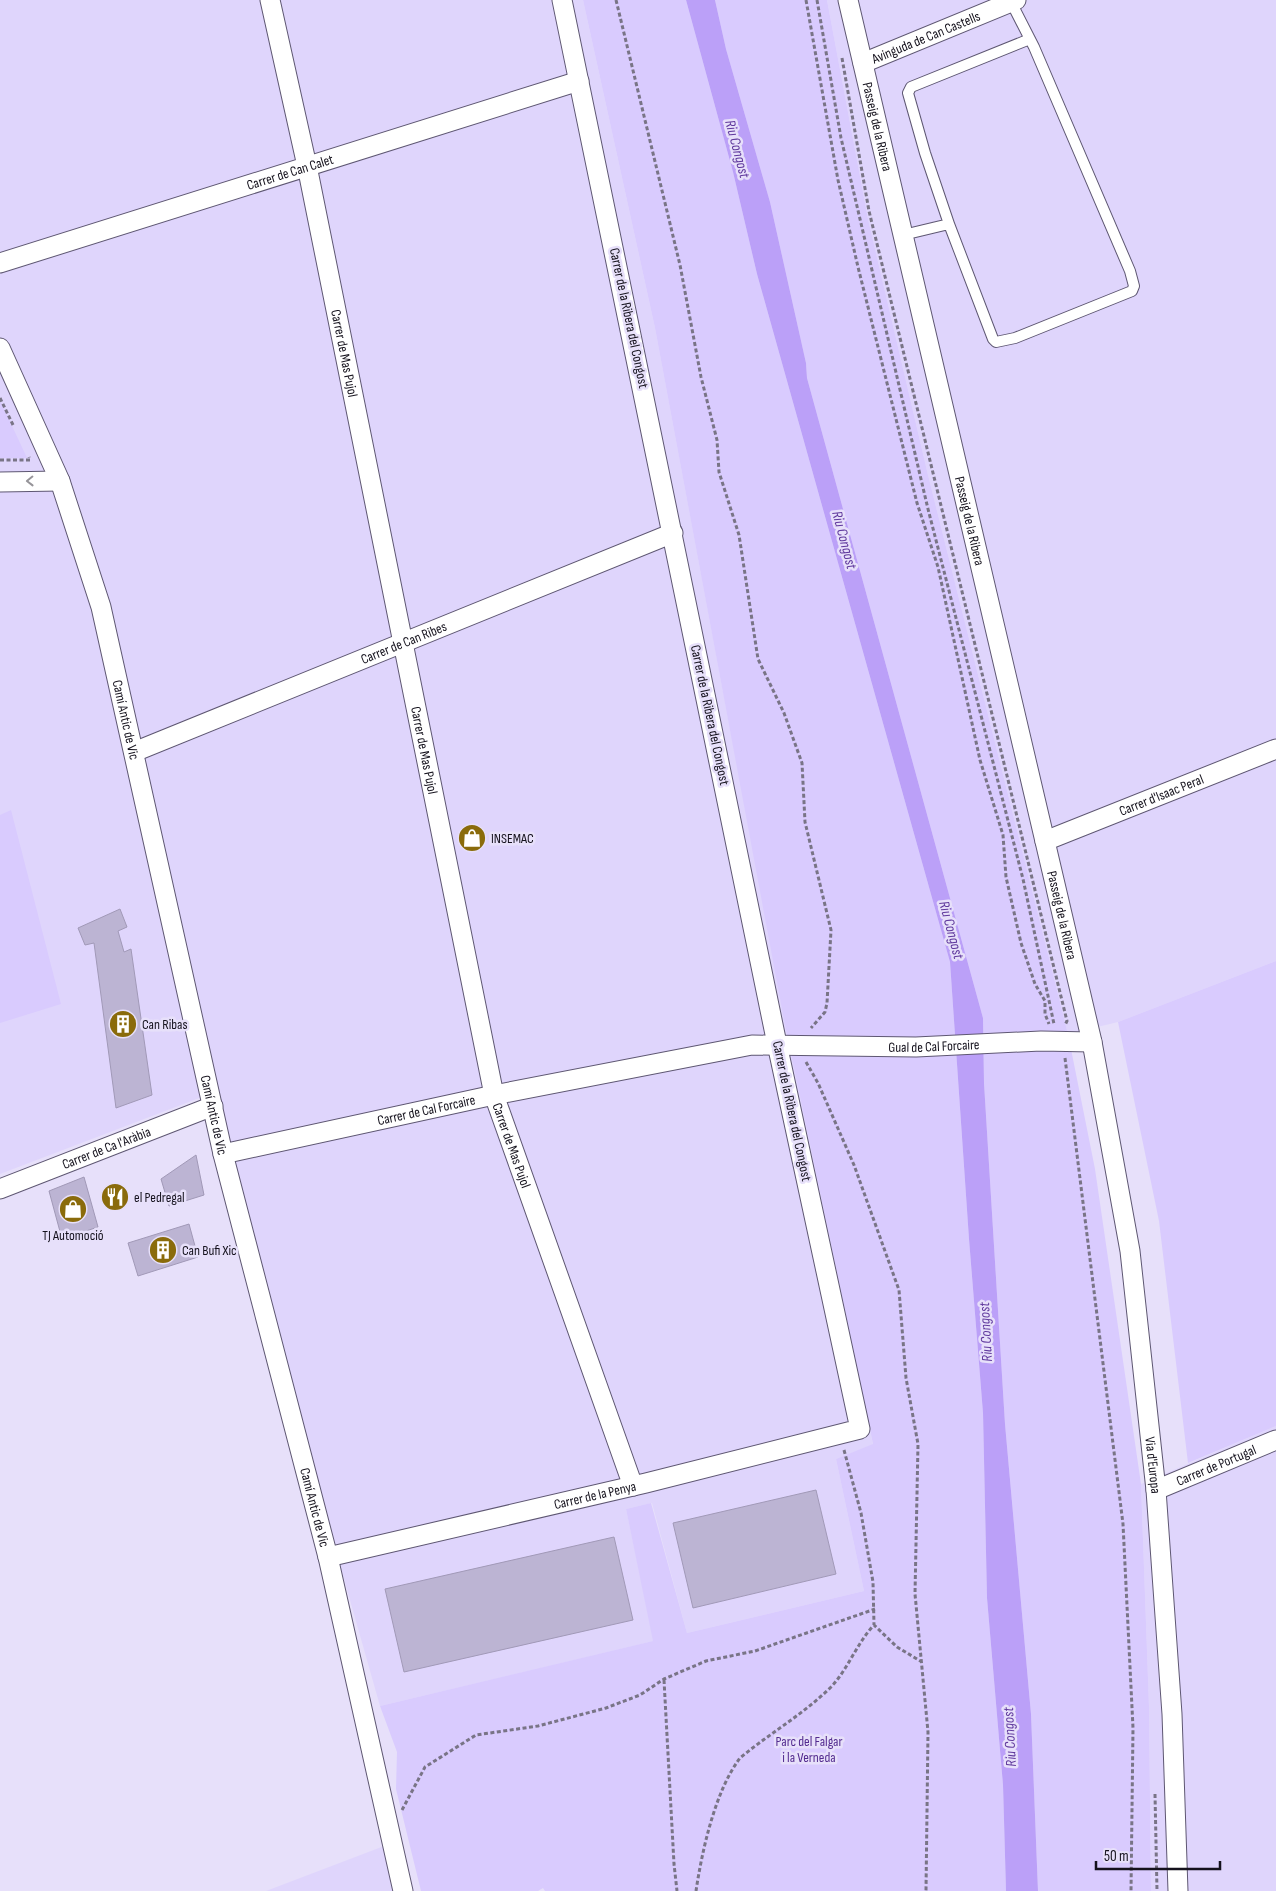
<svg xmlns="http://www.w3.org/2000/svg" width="1276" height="1891" font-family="'Sofia Sans Condensed',sans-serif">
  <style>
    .built { fill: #dfd5fc }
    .green { fill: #d9cbfe }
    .water { fill: #bba0f8 }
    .building { fill: #bcb4d3; stroke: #a199b7 }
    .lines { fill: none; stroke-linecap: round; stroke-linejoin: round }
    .service-casing { stroke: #5e5772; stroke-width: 12 }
    .minor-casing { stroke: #5e5772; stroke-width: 21 }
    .path { stroke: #797486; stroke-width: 3; stroke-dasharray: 4 2.5; stroke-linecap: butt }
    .service { stroke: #fff; stroke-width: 10 }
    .minor { stroke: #fff; stroke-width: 19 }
    .oneway { stroke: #969499 }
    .labels { text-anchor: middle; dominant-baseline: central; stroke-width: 5; stroke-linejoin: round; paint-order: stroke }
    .street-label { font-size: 14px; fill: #15121d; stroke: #e7e0fa }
    .poi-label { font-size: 14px; fill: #15121d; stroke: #e7e0fa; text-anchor: start }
    .park-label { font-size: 14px; fill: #532b8f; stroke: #e7e0fa }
    .water-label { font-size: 15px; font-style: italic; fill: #60399d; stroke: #e7e0fa }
  </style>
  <rect width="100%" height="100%" fill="#e7e0fa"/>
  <path class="built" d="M0 0H583L655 328 727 713 873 1445 836 1459 864 1591 687 1633 652 1503 626 1509 654 1641 380 1706 207 1095 0 1174Z
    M827 0H1276V961L1118 1022 1068 1034 928 475 868 219Z
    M1276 1426V1891H1151L1149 1706 1141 1484Z
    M392 1843 401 1891H266Z"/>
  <path class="green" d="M583 0H686L733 172 757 274 950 962 969 1239 983 1413 987 1598 1003 1785 1006 1891H545L543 1888 538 1891H421L396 1789 397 1752 380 1706 653 1641 626 1509 651 1503 687 1633 864 1591 836 1459 873 1444 784 1020 655 328Z
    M715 0H827L868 219 928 475 1068 1034 1095 1169 1141 1484 1149 1706 1151 1891H1038L1031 1714 1005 1424 984 1083 983 1018 807 378 806 363 770 202 726 49Z
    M0 400 27 458H0Z
    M11 810 61 1004 0 1023V815Z
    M1276 961V1426L1188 1463 1159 1221 1118 1022Z"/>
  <path class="water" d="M686 0H715L726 49 770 202 806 363 807 378 983 1018 984 1083 1005 1424 1031 1714 1038 1891H1006L1003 1785 987 1598 983 1413 969 1239 950 962 757 274 733 172Z"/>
  <path class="building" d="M120 909 127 927 118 931 124 952 131 949 152 1095 116 1108 94 943 85 945 78 928Z
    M196 1155 204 1195 169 1206 161 1179Z
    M84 1177 98 1227 62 1239 49 1191Z
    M189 1224 198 1257 138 1276 128 1243Z
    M816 1490 836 1574 693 1608 673 1523Z
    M614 1537 633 1620 404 1672 385 1589Z"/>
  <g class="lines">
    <defs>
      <path id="service" d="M949 224 925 153 908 93 911 87 1030 39
        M903 235 949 224 993 339 996 342 1015 338 1132 291 1134 286 1130 271 1034 47 1011 2"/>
      <g id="minor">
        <path id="s1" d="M270 0 307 166 494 1095 633 1486"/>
        <path id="s2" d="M848 0 1092 1042 1130 1251 1156 1490 1172 1714 1178 1891"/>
        <path id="s3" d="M863 63 1016 0"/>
        <path id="s4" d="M0 263 579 81"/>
        <path id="s5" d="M0 348 60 481 101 607 223 1154 328 1557 403 1891"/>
        <path d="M0 482 60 481"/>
        <path id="s6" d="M134 752 673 533"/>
        <path id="s7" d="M1045 841 1276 749"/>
        <path id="s8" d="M223 1154 494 1095 752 1045 916 1047 1041 1041 1092 1042"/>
        <path id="s9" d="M0 1189 213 1106"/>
        <path id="s10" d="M1156 1490 1276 1440"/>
        <path id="s11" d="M328 1557 646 1483 860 1429 777 1044 562 0"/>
      </g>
    </defs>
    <use href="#service" class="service-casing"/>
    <use href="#minor" class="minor-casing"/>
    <path class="path" d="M616 0 680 265 701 377 717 440 719 472 739 535 758 659 784 713 802 763 805 822 831 930 827 1003 825 1012 811 1028
      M806 0 838 180 858 267 917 503 938 567 980 760 1003 835 1006 877 1021 943 1035 984 1045 1001V1014L1049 1024
      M817 0 841 138 928 509 1023 879 1054 1024
      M842 58 869 211 1044 927 1067 1021 1065 1025
      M0 398 14 427
      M0 460H30L29 457
      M1065 1058 1123 1524 1133 1728 1131 1891
      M806 1062 818 1083 854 1165 899 1290 906 1378 918 1444 915 1594 928 1732 926 1891
      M844 1450 861 1513 873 1582 874 1625
      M664 1680 674 1864 677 1891
      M1155 1794 1157 1891
      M402 1810 425 1767 476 1735 538 1726 606 1708 640 1695 664 1679 706 1661 755 1651 875 1609
      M696 1891C702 1851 715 1791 740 1758 770 1733 804 1714 832 1686 849 1667 857 1643 874 1625L897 1647 922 1662"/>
    <use href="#service" class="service"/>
    <use href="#minor" class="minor"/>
  </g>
  <defs><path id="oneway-chevron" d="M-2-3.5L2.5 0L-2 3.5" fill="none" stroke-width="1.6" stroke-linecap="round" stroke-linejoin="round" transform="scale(1.25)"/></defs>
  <use class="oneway" href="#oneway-chevron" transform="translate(30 481) rotate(179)"/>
  <defs>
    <symbol id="shop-disc" viewBox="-11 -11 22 22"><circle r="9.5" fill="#8a6b0b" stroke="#e7e0fa"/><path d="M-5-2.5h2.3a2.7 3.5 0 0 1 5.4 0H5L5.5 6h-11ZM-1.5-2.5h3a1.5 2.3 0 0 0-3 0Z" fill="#fff"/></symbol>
    <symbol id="building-disc" viewBox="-11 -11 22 22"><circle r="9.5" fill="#8a6b0b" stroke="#e7e0fa"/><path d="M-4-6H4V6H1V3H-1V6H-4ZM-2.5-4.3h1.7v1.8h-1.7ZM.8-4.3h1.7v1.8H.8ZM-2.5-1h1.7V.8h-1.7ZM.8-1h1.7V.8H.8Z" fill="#fff"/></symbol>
    <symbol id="restaurant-disc" viewBox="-11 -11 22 22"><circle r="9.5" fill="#8a6b0b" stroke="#e7e0fa"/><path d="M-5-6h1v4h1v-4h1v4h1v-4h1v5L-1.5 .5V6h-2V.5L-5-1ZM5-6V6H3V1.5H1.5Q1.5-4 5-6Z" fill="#fff"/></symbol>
  </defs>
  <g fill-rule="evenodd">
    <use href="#shop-disc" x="456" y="822" width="32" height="32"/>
    <use href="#building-disc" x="107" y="1008" width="32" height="32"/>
    <use href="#restaurant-disc" x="99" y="1181" width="32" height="32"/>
    <use href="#shop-disc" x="57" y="1193" width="32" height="32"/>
    <use href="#building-disc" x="147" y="1234" width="32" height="32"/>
  </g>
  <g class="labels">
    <g class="street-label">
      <text stroke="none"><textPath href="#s3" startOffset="68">Avinguda de Can Castells</textPath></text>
      <text stroke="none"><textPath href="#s2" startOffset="130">Passeig de la Ribera</textPath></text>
      <text stroke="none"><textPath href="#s4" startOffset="304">Carrer de Can Calet</textPath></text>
      <text transform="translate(629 318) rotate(78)">Carrer de la Ribera del Congost</text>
      <text stroke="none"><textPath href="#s1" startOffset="361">Carrer de Mas Pujol</textPath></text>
      <text stroke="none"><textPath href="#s2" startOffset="535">Passeig de la Ribera</textPath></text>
      <text stroke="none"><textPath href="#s6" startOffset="291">Carrer de Can Ribes</textPath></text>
      <text transform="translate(710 715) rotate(78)">Carrer de la Ribera del Congost</text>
      <text stroke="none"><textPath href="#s5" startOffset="394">Camí Antic de Vic</textPath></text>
      <text stroke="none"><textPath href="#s1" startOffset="766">Carrer de Mas Pujol</textPath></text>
      <text stroke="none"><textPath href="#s7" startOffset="125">Carrer d'Isaac Peral</textPath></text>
      <text stroke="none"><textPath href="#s2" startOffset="940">Passeig de la Ribera</textPath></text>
      <text stroke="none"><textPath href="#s8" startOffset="722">Gual de Cal Forcaire</textPath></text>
      <text stroke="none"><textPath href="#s8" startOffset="208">Carrer de Cal Forcaire</textPath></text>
      <text transform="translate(792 1111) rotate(78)">Carrer de la Ribera del Congost</text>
      <text stroke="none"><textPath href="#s5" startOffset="799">Camí Antic de Vic</textPath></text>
      <text stroke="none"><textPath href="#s1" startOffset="1171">Carrer de Mas Pujol</textPath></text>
      <text stroke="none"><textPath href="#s9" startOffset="114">Carrer de Ca l'Aràbia</textPath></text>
      <text stroke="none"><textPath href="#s2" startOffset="1498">Via d'Europa</textPath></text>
      <text stroke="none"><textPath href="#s10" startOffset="65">Carrer de Portugal</textPath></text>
      <text stroke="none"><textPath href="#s11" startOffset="274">Carrer de la Penya</textPath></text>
      <text stroke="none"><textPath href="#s5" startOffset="1204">Camí Antic de Vic</textPath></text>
    </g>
    <g class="poi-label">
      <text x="491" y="838">INSEMAC</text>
      <text x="142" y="1024">Can Ribas</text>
      <text x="134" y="1197">el Pedregal</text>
      <text x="73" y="1235" text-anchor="middle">TJ Automoció</text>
      <text x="182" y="1250">Can Bufi Xic</text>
    </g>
    <g class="park-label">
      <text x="809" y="1741">Parc del Falgar<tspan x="809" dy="16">i la Verneda</tspan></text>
    </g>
    <g class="water-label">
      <text transform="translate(737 149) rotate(75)">Riu Congost</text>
      <text transform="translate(844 540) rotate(75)">Riu Congost</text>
      <text transform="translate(951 930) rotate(75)">Riu Congost</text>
      <text transform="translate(986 1332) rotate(-93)">Riu Congost</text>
      <text transform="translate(1010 1737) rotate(-93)">Riu Congost</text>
    </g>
  </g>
  <path d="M1096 1861v8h124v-8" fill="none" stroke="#15121d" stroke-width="2.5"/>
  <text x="1104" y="1861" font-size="15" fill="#15121d" stroke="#e7e0fa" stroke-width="4" paint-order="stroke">50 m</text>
</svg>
